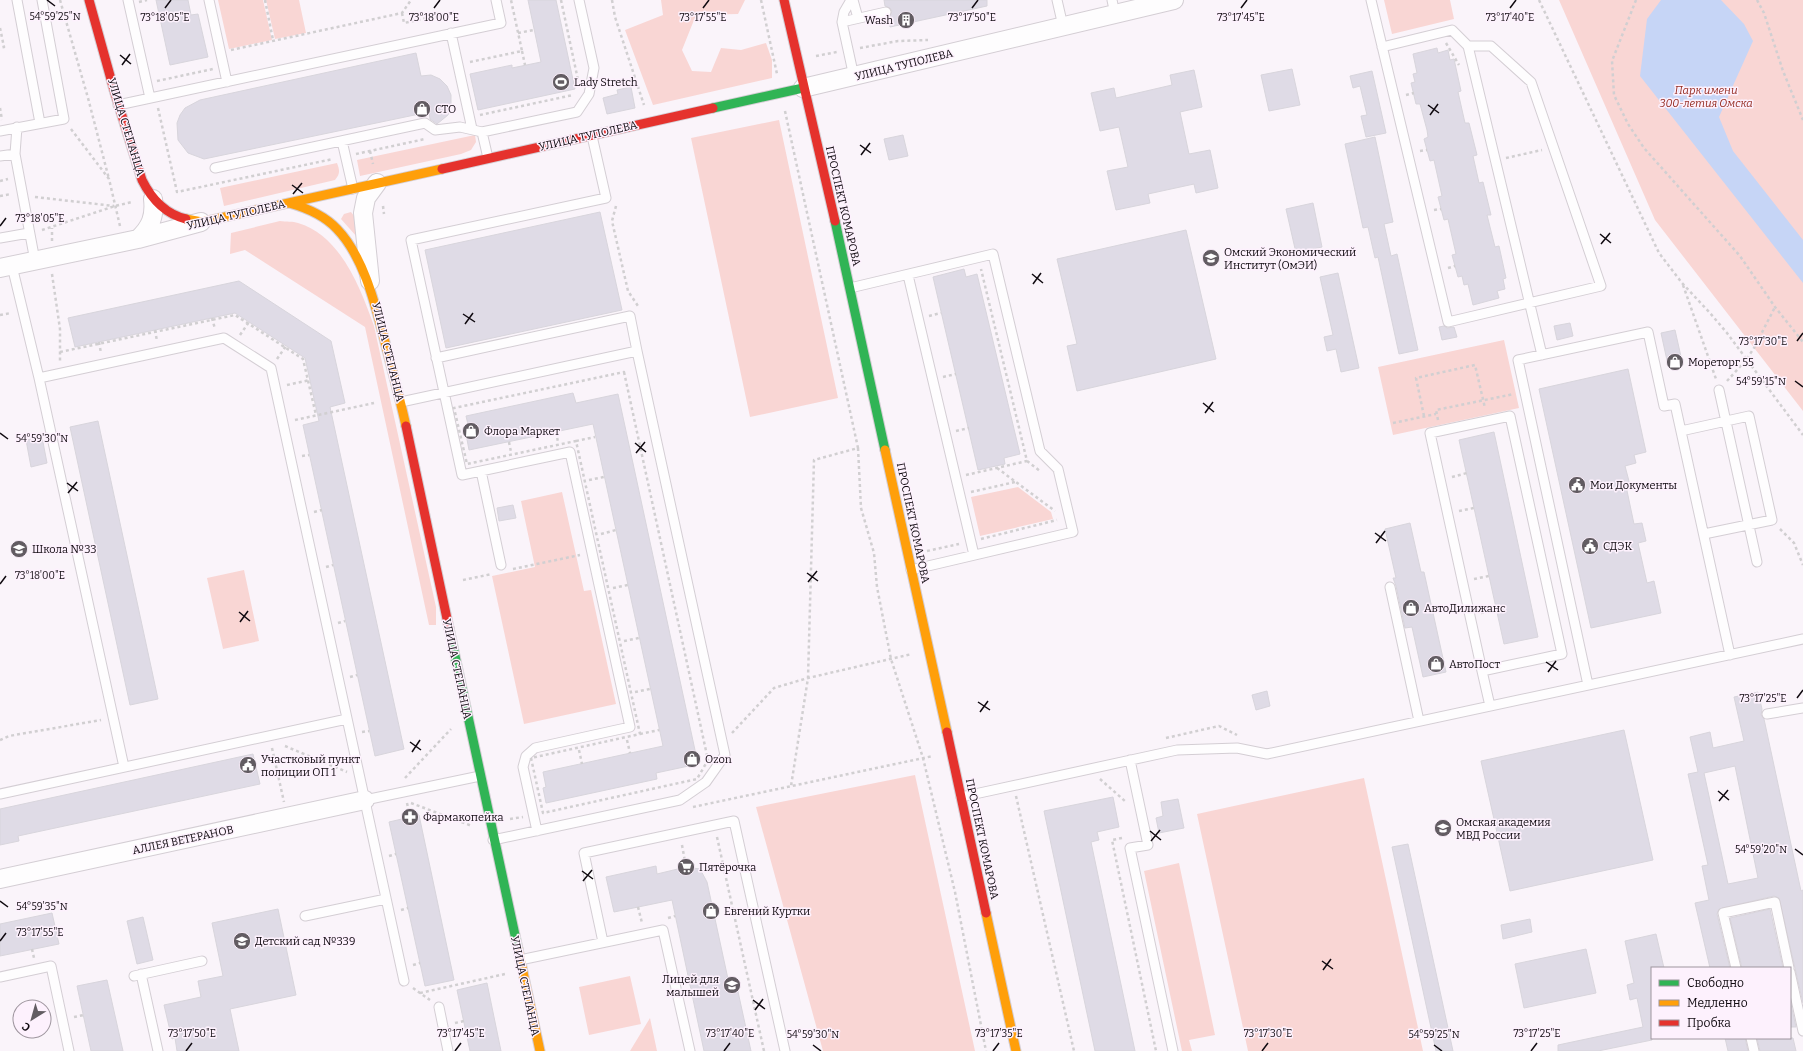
<svg xmlns="http://www.w3.org/2000/svg" width="1803" height="1051" font-family="Bitter,serif">
  <style>
    .green { fill: #f9d6d4 }
    .water { fill: #c6d5f6 }
    .building { fill: #dfdbe6; stroke: #d8d5dc; fill-rule: evenodd }
    .lines { fill: none; stroke-linecap: round; stroke-linejoin: round }
    .lane-casing { stroke: #d4ced4; stroke-width: 11 }
    .street-casing { stroke: #d4ced4; stroke-width: 20 }
    .fast-casing { stroke: #d4ced4; stroke-width: 11 }
    .slow-casing { stroke: #d4ced4; stroke-width: 11 }
    .jam-casing { stroke: #d4ced4; stroke-width: 11 }
    .path { stroke: #d1cfd1; stroke-width: 2.5; stroke-dasharray: 3 3; stroke-linecap: butt }
    .lane { stroke: #fefdfe; stroke-width: 9 }
    .street { stroke: #fefdfe; stroke-width: 18 }
    .fast { stroke: #30b455; stroke-width: 9 }
    .slow { stroke: #ff9f0a; stroke-width: 9 }
    .jam { stroke: #e5322d; stroke-width: 9 }
    .ticks { fill: none; stroke: #100a10; stroke-width: 1.5 }
    .labels { text-anchor: middle; dominant-baseline: central; stroke-width: 3; stroke-linejoin: round; paint-order: stroke }
    .poi-label { font-size: 11px; fill: #100a10; stroke: #fdf1fd; text-anchor: start }
    .street-label { font-size: 11px; fill: #100a10; stroke: #fdf1fd }
    .park-label { font-size: 11px; font-style: italic; fill: #942b21; stroke: #fdf1fd }
    .ticks-label { font-size: 10px; text-anchor: middle; fill: #100a10; stroke: #fdf1fd; stroke-width: 3; stroke-linejoin: round; paint-order: stroke }
  </style>
  <rect width="100%" height="100%" fill="#faf4fa"/>
  <path class="green" d="M218 0H263L272 40 229 49Z
    M266 0H299L306 33 275 39Z
    M661 0H745L738 14 696 15 682 50 692 71 711 72 721 48 741 50 766 43 772 60V78L653 105 625 30 663 15Z
    M1384 0H1450L1454 19 1392 34Z
    M1559 0H1803V411L1655 220Z
    M779 120 838 398 750 417 691 138Z
    M475 135 476 142 471 150 461 154 360 176 357 160Z
    M337 163C340 171 340 174 335 180L224 206 220 188Z
    M351 212 354 216 357 237 341 219 344 214Z
    M280 221C286 222 293 221 298 223 341 236 360 287 374 326L436 607V625H429L365 327 245 250 230 254 231 233Z
    M1504 340 1519 408 1393 435 1378 367Z
    M1018 487 1051 512 1053 519 980 536 971 497Z
    M562 492 584 591 591 590 616 704 524 724 492 576 535 567 521 501Z
    M244 570 259 641 223 649 207 578Z
    M915 775 975 1051H823L756 807Z
    M1364 778 1423 1051H1248L1197 814Z
    M1179 863 1215 1035 1189 1040 1192 1051H1182L1144 871Z
    M630 976 641 1024 589 1035 579 987Z
    M650 1018 657 1051H630Z"/>
  <path class="water" d="M1661 0H1721L1744 24 1753 41 1719 117 1733 151 1803 240V283L1640 76 1647 19Z"/>
  <path class="building" d="M156 0H188L191 15 198 14 208 57 170 65Z
    M528 0H556L575 89 478 110 470 74 512 65V68L541 62Z
    M884 0H987V6L890 27 888 18 890 16 892 11 890 8 885 6Z
    M1437 48 1438 53 1448 50 1450 60 1454 59 1461 91 1458 92 1465 123H1469L1477 155 1473 156 1479 183 1483 182 1491 215H1487L1495 247 1499 246 1506 278 1503 279 1505 289 1497 291 1499 298 1473 305 1468 284 1464 285 1462 276 1458 277 1452 255 1456 254 1448 219 1444 220 1438 197 1442 196 1434 160 1430 161 1424 139 1428 137 1427 130 1420 104H1416L1411 83 1415 82 1413 74 1417 73 1413 54Z
    M416 53 421 76 431 75 440 79 447 86 451 95V105L448 115 437 124 430 119 429 112 204 159 188 153 178 140 177 123 180 115 185 108 200 100Z
    M1292 69 1300 105 1269 111 1261 75Z
    M1194 70 1202 107 1180 112 1189 154 1210 150 1218 188 1196 193 1194 184 1148 194 1150 203 1116 210 1107 171 1128 167 1119 127 1100 131 1091 93 1114 88 1116 98 1172 85 1170 75Z
    M1372 71 1386 133 1366 137 1361 116 1367 115 1360 86 1353 88 1350 76Z
    M631 87 635 108 607 114 603 98 618 94 617 90Z
    M903 135 908 156 889 160 884 139Z
    M1375 137 1393 222 1384 224 1391 256 1397 254 1418 350 1399 354 1378 257 1375 258 1368 227 1363 228 1345 144Z
    M1313 203 1322 247 1296 253 1286 209Z
    M600 212 622 310 446 348 425 250Z
    M1186 230 1216 359 1077 391 1067 346 1077 344 1057 259Z
    M964 269 966 277 977 274 1020 454 1004 458 1005 464 978 470 933 277Z
    M1338 273 1359 368 1341 372 1336 349 1327 351 1324 337 1333 335 1320 277Z
    M239 281 331 341 345 403 330 407 404 749 375 756 303 425 319 421 305 358 235 313 75 347 68 318Z
    M1570 323 1573 336 1557 340 1554 326Z
    M1444 326 1447 328 1454 327 1457 337 1442 340 1439 327Z
    M1675 330 1682 361 1668 365 1661 333Z
    M1628 369 1646 452 1634 455 1636 463 1625 466 1630 485 1626 486 1634 524 1642 523 1646 541 1638 543 1647 583 1654 581 1661 613 1591 628 1539 389Z
    M573 393 576 403 618 394 698 764 656 773 657 779 546 803 543 788 546 787 543 772 663 746 593 424 469 450 466 434 470 433 466 416Z
    M98 421 158 699 130 705 70 427Z
    M1494 432 1538 637 1504 644 1459 440Z
    M42 437 47 463 31 467 26 440Z
    M513 505 516 518 499 521 497 508Z
    M1410 523 1421 572H1424L1446 672 1423 677 1412 627 1405 628 1396 586 1393 578H1396L1385 529Z
    M1267 691 1270 706 1256 710 1252 695Z
    M1758 692 1762 709 1761 715 1764 719 1801 891 1803 890V1003L1779 898 1774 896 1719 909 1717 914 1730 968H1710L1695 903 1709 900 1702 866 1708 865 1688 774 1698 772 1690 737 1710 732 1713 748 1744 741 1734 697ZM1735 766 1758 878 1728 884 1704 773Z
    M1624 730 1653 860 1510 891 1481 761Z
    M253 754 260 784 18 836 19 841 0 845V809Z
    M1113 797 1119 827 1097 832 1099 840 1091 842 1135 1051H1095L1044 811Z
    M1178 799 1184 828 1159 833 1156 818 1163 816 1161 802Z
    M419 815 454 980 425 986 389 822Z
    M1408 844 1453 1051H1436L1392 847Z
    M656 866 657 874 686 867 700 869 707 882 728 979 735 978 751 1051H704L672 900 614 912 606 877Z
    M278 909 296 995 230 1009 239 1051H177L175 1038 172 1039 164 1005 201 997 198 981 223 976 212 923Z
    M1770 909 1783 968H1742L1730 918Z
    M52 913 59 944 0 956V924Z
    M143 917 153 960 137 964 127 921Z
    M1530 919 1532 932 1503 939 1501 925Z
    M1656 934 1664 968H1652V1040L1598 1051H1558V1045L1643 1027 1637 998 1630 1000 1627 985 1634 983 1625 941Z
    M1586 949 1596 993 1524 1008 1515 964Z
    M107 980 123 1051H91L77 986Z
    M487 983 501 1051H470L457 990Z
    M1790 1000 1796 1027H1790Z
    M1725 1038H1745L1748 1051H1728Z
    M1757 1038H1793L1796 1051H1760Z"/>
  <g class="lines">
    <defs>
      <path id="lane" d="M17 0 40 123
        M128 0 150 98
        M209 0 227 82
        M851 0 844 12 842 22 854 77
        M853 0 858 18
        M1057 0 1063 26
        M1112 0 1115 14
        M1371 0 1448 322 1601 286 1531 82 1491 46H1468
        M842 22 886 12
        M451 33 472 129
        M1382 47 1452 30 1468 46 1542 355
        M118 105 501 23 496 0
        M17 127 15 154 35 261
        M0 131 64 119 42 0
        M482 132 488 158
        M342 141 353 189
        M0 156 15 154
        M215 168 425 123 435 130 460 127 482 132 577 112 589 94 594 68 579 0
        M0 238 29 233
        M12 266 39 378 124 767
        M908 275 974 555
        M850 288 993 254 1040 451 1058 469 1073 532 911 570
        M436 358 630 316 637 351
        M39 378 224 338 271 368 404 981
        M1719 390 1757 562
        M401 402 637 351 725 755 706 782 680 800 493 840
        M1681 431 1749 416 1772 520 1704 534
        M481 471 501 565
        M1390 587 1419 721
        M1482 671 1562 654 1510 416 1430 433 1482 671 1490 706
        M1588 685 1518 360 1648 332 1664 406 1675 404 1730 655
        M1767 714 1803 708
        M1130 760 1148 845 1130 848 1173 1051
        M0 794 347 719
        M961 797 1177 750 1237 748 1267 754 1803 639
        M365 800 480 776
        M537 831 523 767 526 756 535 748 630 727 570 452 462 475 411 240 606 198 592 136
        M305 916 386 899
        M603 942 584 853 734 821 785 1051
        M520 960 663 930 690 1051
        M1736 968 1723 913 1775 902 1789 968
        M1790 972 1803 1031
        M141 974 158 1051
        M134 976 202 961
        M0 977 51 966 69 1051
        M439 1007 448 1051
        M1751 1038 1754 1051"/>
      <path id="street" d="M803 88 1174 0
        M138 239C151 227 155 216 153 199
        M0 268 138 239 201 222
        M370 281 363 213 366 198 377 183
        M0 879 365 800"/>
      <path id="fast" d="M713 108 803 88
        M835 221 885 450
        M449 628 518 949"/>
      <path id="slow" d="M289 203C307 208 324 215 337 229 365 258 376 308 386 346 393 373 400 399 406 426
        M186 219 202 222 442 169
        M885 450 947 732
        M986 913 1016 1051
        M518 949 540 1051"/>
      <path id="jam" d="M89 0 114 90 142 180C152 200 165 214 186 219
        M784 0 835 221
        M442 169 713 108
        M406 426 449 628
        M947 732 986 913"/>
    </defs>
    <use href="#lane" class="lane-casing"/>
    <use href="#street" class="street-casing"/>
    <use href="#fast" class="fast-casing"/>
    <use href="#slow" class="slow-casing"/>
    <use href="#jam" class="jam-casing"/>
    <path class="path" d="M60 0 88 98 109 179
      M265 0 273 40
      M561 0 578 80
      M612 0 615 17 644 105
      M761 0 777 74
      M1539 0 1659 253 1682 283 1710 313 1727 333 1803 435
      M1636 0 1612 61 1614 95 1628 124 1644 148 1740 256 1775 307 1803 342
      M1757 0 1764 13 1783 71 1803 120
      M139 2 147 0
      M402 13 404 23 454 12
      M0 28 4 47 0 48
      M518 33 534 30
      M1446 43 1459 65
      M860 48 898 41 928 40
      M231 50 402 13 411 0
      M522 51 525 65
      M816 56 837 52
      M470 62 522 51 511 0
      M157 81 213 69
      M1406 95 1414 93
      M0 108 2 120
      M158 108 177 192 333 159
      M785 111 858 448 814 460 808 678 791 786
      M480 115 573 95
      M71 129 109 179 120 226
      M370 151 373 164
      M1420 151 1427 150
      M356 154 425 139
      M1506 158 1542 150
      M0 181 8 179
      M0 196 11 194
      M35 197 114 206
      M383 206 384 214
      M616 206 612 221 628 291 638 306
      M1434 210 1441 209
      M42 230 115 206 132 202
      M52 241V228
      M1448 268 1455 266
      M52 274 60 329V363
      M1683 285 1716 379
      M0 315 11 313
      M929 316 941 313
      M212 318 215 329
      M155 330 157 341
      M240 335 249 322
      M99 342 101 353
      M60 352 235 315 303 359 316 415
      M277 359 286 346
      M624 372 708 760 697 779 543 813 531 758 640 734 576 441 467 464 454 408Z
      M943 377 956 374
      M1727 381 1746 360 1754 348 1775 307
      M287 385 310 380
      M1424 416 1416 378 1475 365 1485 408
      M295 420 374 403
      M1438 420 1436 410 1514 394
      M1393 423 1436 414
      M956 431 969 428
      M556 432 558 442
      M576 441 595 437
      M509 442 511 452
      M858 448 861 508 874 553 877 587 891 659 923 758 955 892 986 1051
      M302 456 309 455
      M1027 461 1040 471
      M997 468 1055 511
      M966 475 1027 461 981 269
      M1452 477 1467 473
      M589 480 604 477
      M971 492 1015 482
      M1459 511 1474 508
      M314 512 322 510
      M1780 529 1794 543 1803 565
      M601 534 616 530
      M981 539 1057 520
      M927 551 959 544
      M326 567 333 565
      M513 569 580 555
      M1474 579 1489 576
      M463 580 492 574
      M613 588 628 585
      M1481 613 1496 610
      M338 623 345 621
      M624 641 639 638
      M350 677 357 675
      M635 692 650 689
      M362 732 369 731
      M732 733 774 688 808 678 912 654
      M640 734 659 730
      M1166 738 1219 726 1237 735
      M0 740 9 736 101 720
      M627 740 630 753
      M285 746 347 772
      M272 748 284 802
      M579 750 582 764
      M405 778 451 729
      M1100 779 1126 802
      M1016 796 1074 1051
      M407 803 410 817
      M411 803 472 826
      M693 807 933 756
      M510 819 523 817
      M717 837 764 1051
      M1122 838 1112 840 1156 1051
      M682 845 686 867
      M389 856 396 854
      M638 907 642 923
      M401 910 408 908
      M668 918 675 916
      M32 949 34 958
      M413 965 420 963
      M413 988 430 1000
      M420 993 505 974
      M74 1017 84 1015
      M455 1023 464 1021"/>
    <use href="#lane" class="lane"/>
    <use href="#street" class="street"/>
    <use href="#fast" class="fast"/>
    <use href="#slow" class="slow"/>
    <use href="#jam" class="jam"/>
  </g>
  <path class="ticks" d="M47 0 55 6M165 8 171 0M434 8 440 0M703 8 709 0M972 8 978 0M1241 8 1247 0M1510 8 1516 0M120 55 131 64M122 65 130 54M1428 105 1439 113M1430 115 1438 104M860 145 871 153M861 155 870 143M292 185 303 193M293 194 302 183M0 226 6 218M1600 234 1611 243M1601 244 1610 233M1032 274 1043 283M1033 284 1041 273M463 314 475 322M465 324 473 313M1797 341 1803 333M1795 381 1803 387M1203 403 1214 412M1205 413 1213 402M0 433 8 439M635 443 646 452M636 453 645 442M67 483 78 491M68 493 77 482M1375 533 1386 541M1376 543 1385 531M807 573 818 581M808 582 817 571M0 584 6 576M239 612 250 621M240 622 248 611M1546 662 1558 670M1548 672 1556 661M1797 698 1803 690M978 702 990 710M980 712 988 701M410 742 421 750M412 752 420 740M1718 791 1729 800M1719 801 1728 790M1150 831 1161 840M1151 841 1160 830M1795 849 1803 855M582 871 593 879M583 881 592 870M0 901 8 907M0 941 6 933M1322 961 1333 969M1323 970 1331 959M753 1000 765 1009M755 1010 763 999M813 1045 821 1051M1434 1045 1442 1051M186 1051 192 1043M455 1051 461 1043M724 1051 730 1043M993 1051 999 1043M1262 1051 1268 1043M1531 1051 1537 1043"/>
  <defs>
    <symbol id="building-disc" viewBox="-11 -11 22 22"><circle r="9.5" fill="#625c62" stroke="#fdf1fd"/><path d="M-4-6H4V6H1V3H-1V6H-4ZM-2.5-4.3h1.7v1.8h-1.7ZM.8-4.3h1.7v1.8H.8ZM-2.5-1h1.7V.8h-1.7ZM.8-1h1.7V.8H.8Z" fill="#fff"/></symbol>
    <symbol id="stadium-disc" viewBox="-11 -11 22 22"><circle r="9.5" fill="#625c62" stroke="#fdf1fd"/><path d="M0-5a6.5 5 0 1 0 0 10a6.5 5 0 1 0 0-10ZM-3.5-1.8h7v3.6h-7Z" fill="#fff"/></symbol>
    <symbol id="shop-disc" viewBox="-11 -11 22 22"><circle r="9.5" fill="#625c62" stroke="#fdf1fd"/><path d="M-5-2.5h2.3a2.7 3.5 0 0 1 5.4 0H5L5.5 6h-11ZM-1.5-2.5h3a1.5 2.3 0 0 0-3 0Z" fill="#fff"/></symbol>
    <symbol id="university-disc" viewBox="-11 -11 22 22"><circle r="9.5" fill="#625c62" stroke="#fdf1fd"/><path d="M0-5L7-2L0 1L-7-2ZM-4 1L0 2.5L4 1V4Q0 6-4 4Z" fill="#fff"/></symbol>
    <symbol id="civic-disc" viewBox="-11 -11 22 22"><circle r="9.5" fill="#625c62" stroke="#fdf1fd"/><path d="M-.6-6.5H3V-4.5H.6V-3L4-1V1h2V6H-6V1h2V-1L-.6-3ZM-1.2 2.5V6h2.4V2.5Z" fill="#fff"/></symbol>
    <symbol id="school-disc" viewBox="-11 -11 22 22"><circle r="9.5" fill="#625c62" stroke="#fdf1fd"/><path d="M0-5L7-2L0 1L-7-2ZM-4 1L0 2.5L4 1V4Q0 6-4 4Z" fill="#fff"/></symbol>
    <symbol id="pharmacy-disc" viewBox="-11 -11 22 22"><circle r="9.5" fill="#625c62" stroke="#fdf1fd"/><path d="M-2-6h4v4h4v4h-4v4h-4v-4h-4v-4h4Z" fill="#fff"/></symbol>
    <symbol id="supermarket-disc" viewBox="-11 -11 22 22"><circle r="9.5" fill="#625c62" stroke="#fdf1fd"/><path d="M-6-5.5h2.5l.6 2H6L4.5 2H-2.5L-4.4-4H-6ZM-1.5 3.2a1.3 1.3 0 1 0 .1 0ZM3 3.2a1.3 1.3 0 1 0 .1 0Z" fill="#fff"/></symbol>
  </defs>
  <g fill-rule="evenodd">
    <use href="#building-disc" x="896" y="10" width="20" height="20"/>
    <use href="#stadium-disc" x="551" y="72" width="20" height="20"/>
    <use href="#shop-disc" x="412" y="99" width="20" height="20"/>
    <use href="#university-disc" x="1201" y="248" width="20" height="20"/>
    <use href="#shop-disc" x="1665" y="352" width="20" height="20"/>
    <use href="#shop-disc" x="461" y="421" width="20" height="20"/>
    <use href="#civic-disc" x="1567" y="475" width="20" height="20"/>
    <use href="#civic-disc" x="1580" y="536" width="20" height="20"/>
    <use href="#school-disc" x="9" y="539" width="20" height="20"/>
    <use href="#shop-disc" x="1401" y="598" width="20" height="20"/>
    <use href="#shop-disc" x="1426" y="654" width="20" height="20"/>
    <use href="#shop-disc" x="682" y="749" width="20" height="20"/>
    <use href="#civic-disc" x="238" y="755" width="20" height="20"/>
    <use href="#pharmacy-disc" x="400" y="807" width="20" height="20"/>
    <use href="#university-disc" x="1433" y="818" width="20" height="20"/>
    <use href="#supermarket-disc" x="676" y="857" width="20" height="20"/>
    <use href="#shop-disc" x="701" y="901" width="20" height="20"/>
    <use href="#school-disc" x="232" y="931" width="20" height="20"/>
    <use href="#school-disc" x="722" y="975" width="20" height="20"/>
  </g>
  <g class="labels">
    <g class="poi-label">
      <text x="893" y="20" text-anchor="end">Wash</text>
      <text x="574" y="82">Lady Stretch</text>
      <text x="435" y="109">СТО</text>
      <text x="1224" y="252">Омский Экономический<tspan x="1224" dy="13">Институт (ОмЭИ)</tspan></text>
      <text x="1688" y="362">Мореторг 55</text>
      <text x="484" y="431">Флора Маркет</text>
      <text x="1590" y="485">Мои Документы</text>
      <text x="1603" y="546">СДЭК</text>
      <text x="32" y="549">Школа №33</text>
      <text x="1424" y="608">АвтоДилижанс</text>
      <text x="1449" y="664">АвтоПост</text>
      <text x="261" y="759">Участковый пункт<tspan x="261" dy="13">полиции ОП 1</tspan></text>
      <text x="705" y="759">Ozon</text>
      <text x="423" y="817">Фармакопейка</text>
      <text x="1456" y="822">Омская академия<tspan x="1456" dy="13">МВД России</tspan></text>
      <text x="699" y="867">Пятёрочка</text>
      <text x="724" y="911">Евгений Куртки</text>
      <text x="255" y="941">Детский сад №339</text>
      <text x="719" y="979" text-anchor="end">Лицей для<tspan x="719" dy="13">малышей</tspan></text>
    </g>
    <g class="street-label">
      <text transform="translate(904 65) rotate(-14)">УЛИЦА ТУПОЛЕВА</text>
      <text transform="translate(126 127) rotate(73)">УЛИЦА СТЕПАНЦА</text>
      <text transform="translate(588 136) rotate(-13)">УЛИЦА ТУПОЛЕВА</text>
      <text transform="translate(843 206) rotate(77)">ПРОСПЕКТ КОМАРОВА</text>
      <text transform="translate(236 215) rotate(-13)">УЛИЦА ТУПОЛЕВА</text>
      <text transform="translate(388 352) rotate(76)">УЛИЦА СТЕПАНЦА</text>
      <text transform="translate(913 523) rotate(78)">ПРОСПЕКТ КОМАРОВА</text>
      <text transform="translate(457 669) rotate(78)">УЛИЦА СТЕПАНЦА</text>
      <text transform="translate(982 839) rotate(78)">ПРОСПЕКТ КОМАРОВА</text>
      <text transform="translate(183 840) rotate(-12)">АЛЛЕЯ ВЕТЕРАНОВ</text>
      <text transform="translate(525 986) rotate(78)">УЛИЦА СТЕПАНЦА</text>
    </g>
    <g class="park-label">
      <text x="1706" y="90">Парк имени<tspan x="1706" dy="13">300-летия Омска</tspan></text>
    </g>
  </g>
  <g class="ticks-label">
    <text x="55" y="20">54°59'25"N</text>
    <text x="165" y="21">73°18'05"E</text>
    <text x="434" y="21">73°18'00"E</text>
    <text x="703" y="21">73°17'55"E</text>
    <text x="972" y="21">73°17'50"E</text>
    <text x="1241" y="21">73°17'45"E</text>
    <text x="1510" y="21">73°17'40"E</text>
    <text x="40" y="222">73°18'05"E</text>
    <text x="1763" y="345">73°17'30"E</text>
    <text x="1761" y="385">54°59'15"N</text>
    <text x="42" y="442">54°59'30"N</text>
    <text x="40" y="579">73°18'00"E</text>
    <text x="1763" y="702">73°17'25"E</text>
    <text x="1761" y="853">54°59'20"N</text>
    <text x="42" y="910">54°59'35"N</text>
    <text x="40" y="936">73°17'55"E</text>
    <text x="192" y="1037">73°17'50"E</text>
    <text x="461" y="1037">73°17'45"E</text>
    <text x="730" y="1037">73°17'40"E</text>
    <text x="999" y="1037">73°17'35"E</text>
    <text x="1268" y="1037">73°17'30"E</text>
    <text x="1537" y="1037">73°17'25"E</text>
    <text x="813" y="1038">54°59'30"N</text>
    <text x="1434" y="1038">54°59'25"N</text>
  </g>
  <rect x="1651" y="967" width="140" height="72" fill="#fdf1fd" stroke="#9e959e"/>
  <rect x="1659" y="980" width="20" height="6" fill="#30b455" stroke="#9e959e"/>
  <text x="1687" y="987" font-size="12" fill="#100a10">Свободно</text>
  <rect x="1659" y="1000" width="20" height="6" fill="#ff9f0a" stroke="#9e959e"/>
  <text x="1687" y="1007" font-size="12" fill="#100a10">Медленно</text>
  <rect x="1659" y="1020" width="20" height="6" fill="#e5322d" stroke="#9e959e"/>
  <text x="1687" y="1027" font-size="12" fill="#100a10">Пробка</text>
  <g transform="translate(32 1019) rotate(217)"><circle r="19" fill="#fdf1fd" stroke="#9e959e"/>
  <path d="M0-3L7 15L0 10L-7 15Z" fill="#625c62"/>
  <text y="-6" font-size="11" font-weight="bold" text-anchor="middle" fill="#100a10">С</text>
  </g>
</svg>
